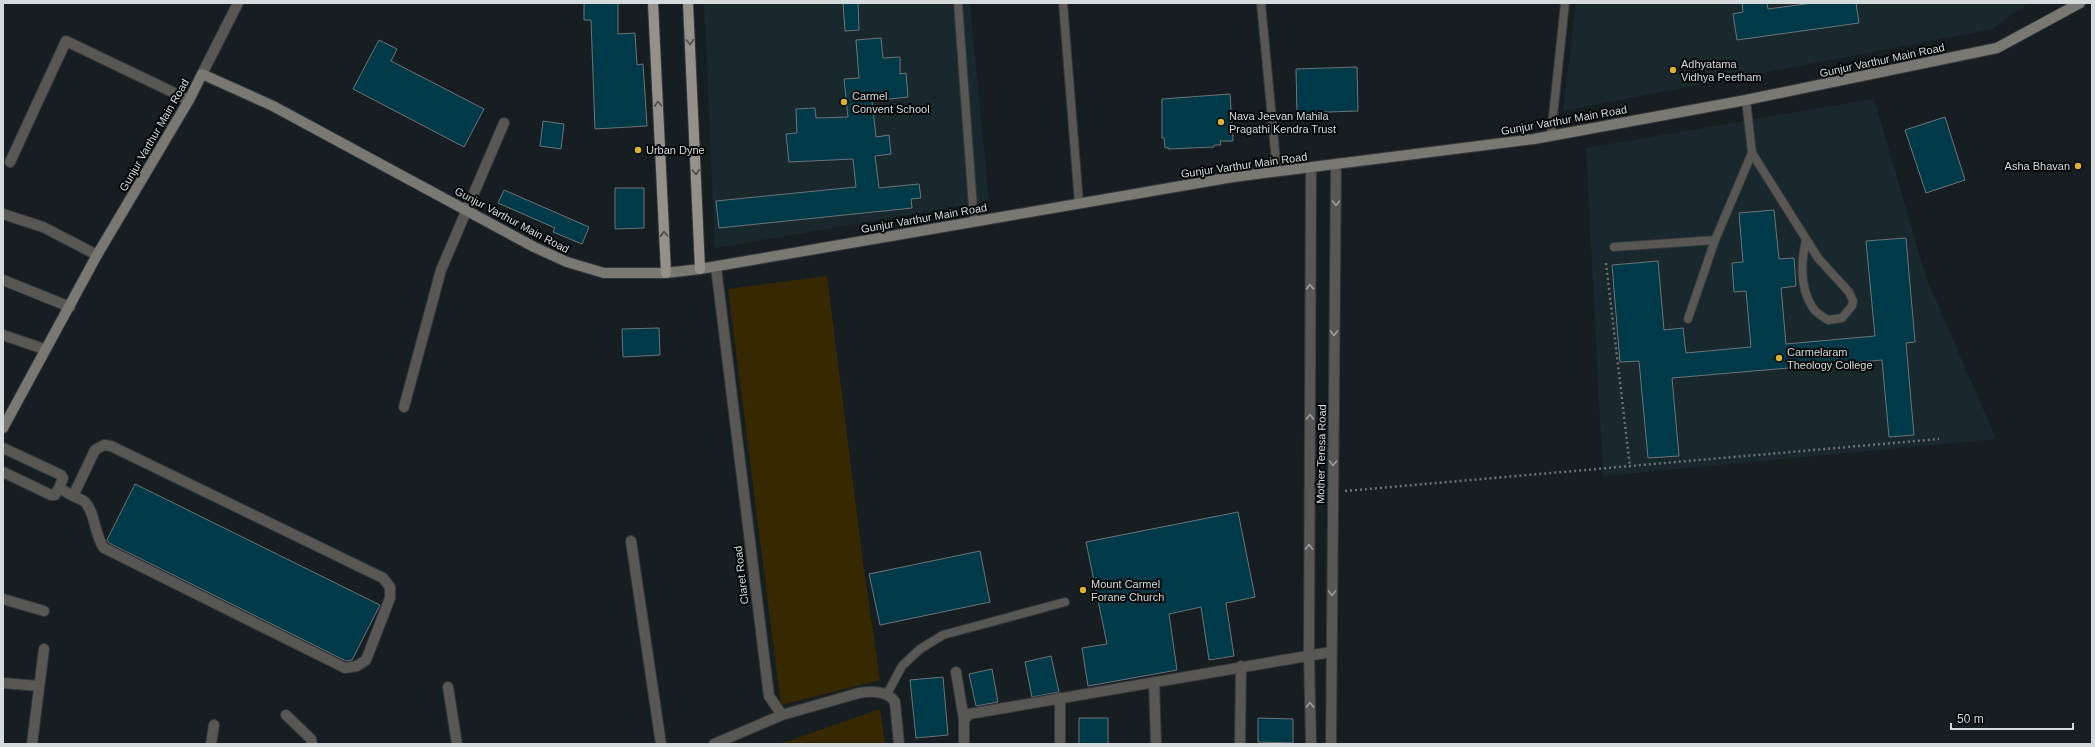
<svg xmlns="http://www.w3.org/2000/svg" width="2095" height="747" font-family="Arial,sans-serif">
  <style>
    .built { fill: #19282d }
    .green { fill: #362800 }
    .building { fill: #003948; stroke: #6c7578 }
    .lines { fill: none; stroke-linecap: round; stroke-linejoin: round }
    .lane-casing { stroke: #32383b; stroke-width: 10 }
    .street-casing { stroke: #32383b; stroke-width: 12 }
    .secondary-casing { stroke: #32383b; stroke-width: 12 }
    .primary-casing { stroke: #32383b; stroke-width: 12 }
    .path { stroke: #6c7274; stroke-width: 2.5; stroke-dasharray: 2 3; stroke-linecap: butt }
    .lane { stroke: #585753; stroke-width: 8 }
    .street { stroke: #585753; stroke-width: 10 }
    .secondary { stroke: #7a7872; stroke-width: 10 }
    .primary { stroke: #93918a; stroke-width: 10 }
    .oneway { stroke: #4c4c4a }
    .oneway2 { stroke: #9d9f9e }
    .poi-dot { fill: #dcb233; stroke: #050809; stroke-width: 1.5 }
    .labels { text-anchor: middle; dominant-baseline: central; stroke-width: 4; stroke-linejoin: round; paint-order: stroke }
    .street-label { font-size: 11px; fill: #d5dadc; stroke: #050809 }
    .poi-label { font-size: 11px; fill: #d5dadc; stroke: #050809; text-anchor: start }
  </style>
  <rect width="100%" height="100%" fill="#171e21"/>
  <path class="built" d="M704 3H970L989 201 715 248Z
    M1576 3H2029L1992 29 1563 111Z
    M1874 99 1926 277 1996 439 1603 476 1586 148Z"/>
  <path class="green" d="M827 276 864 569 880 680 781 705 728 289Z
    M880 709 885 744H780Z"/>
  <path class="building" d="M584 3H618V34L635 33 637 65 643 64 647 126 595 129 591 20H584Z
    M843 3H858L859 30 845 31Z
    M1742 3H1767L1768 9 1813 3H1856L1859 23 1737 40 1733 14 1743 12Z
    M881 38 883 58 900 57V74L906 73 908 97 872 101 876 137 889 135 891 154 875 156 879 188 919 184 921 198 911 199 912 208 719 228 716 201 856 187 853 159 789 162 786 134 797 133 796 109 815 108 816 118 848 117 844 79 859 78 856 40Z
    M379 40 397 49 391 61 484 109 464 147 353 89Z
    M1357 67 1358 111 1297 113 1296 69Z
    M1230 94 1233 141H1220L1221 145H1214V147L1168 149V147L1165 148 1164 138H1162V99Z
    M1945 117 1965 180 1926 193 1905 130Z
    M543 121 564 124 561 149 540 146Z
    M615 188H644V228L615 229Z
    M504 190 589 227 582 244 553 232 555 228 498 203Z
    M1774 210 1779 259 1794 258 1796 286 1781 288 1786 344 1875 336 1866 241 1906 238 1915 342 1906 343 1914 435 1889 437 1882 360 1672 378 1679 456 1648 458 1639 361 1620 362 1612 265 1658 261 1664 330 1683 328 1686 353 1751 347 1746 291 1734 292 1732 263 1743 262 1739 213Z
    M659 328 660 355 623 357 622 329Z
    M135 484 380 605 352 660 346 661 109 543 107 540Z
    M1238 512 1255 597 1226 603 1234 656 1209 660 1201 607 1169 614 1177 670 1088 686 1082 648 1107 644 1086 542Z
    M980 551 990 602 880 625 869 574Z
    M1051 656 1059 692 1032 697 1025 662Z
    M992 669 998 702 976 706 969 674Z
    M943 677 948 735 916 738 910 680Z
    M1079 718H1108V744H1079Z
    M1258 718 1293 719V743L1258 742Z"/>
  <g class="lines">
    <defs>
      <path id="lane" d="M958 3 974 221
        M1063 3 1079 203
        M1261 3 1277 172
        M1551 135 1565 3
        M1752 153 1818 258 1849 292 1853 301 1852 306 1842 318 1828 320C1823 317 1816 313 1813 308 1800 289 1801 262 1806 240
        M1614 247 1715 240
        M1688 319 1715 240 1752 153 1746 100
        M887 694 902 666 920 649 943 635 1065 602"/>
      <path id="street" d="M202 74 238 3
        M10 162 66 41 189 100
        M1311 167 1309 655 1311 744
        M3 214 43 227 97 255
        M716 267 769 696 782 715 859 693C871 691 887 690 895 702L899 744
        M3 280 70 307
        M3 335 44 349
        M404 407 441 270 504 123
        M104 445 111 446 383 578 390 587V598L366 660 357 666 345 668 104 548C94 535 96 514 85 502 82 499 77 498 73 496L95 450Z
        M3 448 61 475 63 478 59 488
        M3 472 51 495H55L59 488 73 496
        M631 541 661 744
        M3 599 44 611
        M956 672 964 720
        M1154 682 1156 744
        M3 683 39 686
        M448 687 457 744
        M1060 698V744
        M286 715 311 739 312 744
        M32 744 44 649
        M211 744 214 725
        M714 744 782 715
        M964 744V720L969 714 1331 652
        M1240 744 1241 666
        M1331 744 1336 164"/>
      <path id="secondary" d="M3 428 97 255 189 100 202 74 273 106 534 247 567 262 604 273H666L700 269 1233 177 1534 139 1746 100 1997 48 2080 3"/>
      <path id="primary" d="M653 3 666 273
        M688 3 700 269"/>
    </defs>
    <use href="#lane" class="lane-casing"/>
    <use href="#street" class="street-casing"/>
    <use href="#secondary" class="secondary-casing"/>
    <use href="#primary" class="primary-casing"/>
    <path class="path" d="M1606 263 1630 467
      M1345 491 1939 439"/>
    <use href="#lane" class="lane"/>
    <use href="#street" class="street"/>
    <use href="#secondary" class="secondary"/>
    <use href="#primary" class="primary"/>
  </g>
  <defs><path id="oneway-chevron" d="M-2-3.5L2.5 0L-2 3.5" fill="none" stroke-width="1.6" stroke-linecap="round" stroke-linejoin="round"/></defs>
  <g class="oneway">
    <use href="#oneway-chevron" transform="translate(690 42) rotate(87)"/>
    <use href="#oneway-chevron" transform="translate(658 104) rotate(-93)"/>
    <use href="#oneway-chevron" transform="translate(696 172) rotate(87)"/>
    <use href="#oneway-chevron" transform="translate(664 234) rotate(-93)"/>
  </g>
  <g class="oneway2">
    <use href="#oneway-chevron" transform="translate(1336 203) rotate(91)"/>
    <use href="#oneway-chevron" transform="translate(1310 287) rotate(-90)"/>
    <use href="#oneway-chevron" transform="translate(1334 333) rotate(91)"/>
    <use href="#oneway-chevron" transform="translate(1310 417) rotate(-90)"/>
    <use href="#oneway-chevron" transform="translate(1333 463) rotate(91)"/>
    <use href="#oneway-chevron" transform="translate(1309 547) rotate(-90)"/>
    <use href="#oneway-chevron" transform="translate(1332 593) rotate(91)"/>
    <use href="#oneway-chevron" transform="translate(1310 705) rotate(-91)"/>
  </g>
  <g class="poi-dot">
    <circle cx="1673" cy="70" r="4"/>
    <circle cx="844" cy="102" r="4"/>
    <circle cx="1221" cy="122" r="4"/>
    <circle cx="638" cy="150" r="4"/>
    <circle cx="2078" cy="166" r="4"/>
    <circle cx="1779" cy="358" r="4"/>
    <circle cx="1083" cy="590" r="4"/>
  </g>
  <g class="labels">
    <g class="street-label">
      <text transform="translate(1882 60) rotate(-12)">Gunjur Varthur Main Road</text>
      <text transform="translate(1564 120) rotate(-10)">Gunjur Varthur Main Road</text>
      <text transform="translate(154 135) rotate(-60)">Gunjur Varthur Main Road</text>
      <text transform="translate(1244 165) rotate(-8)">Gunjur Varthur Main Road</text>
      <text transform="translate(924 218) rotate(-10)">Gunjur Varthur Main Road</text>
      <text transform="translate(512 220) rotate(28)">Gunjur Varthur Main Road</text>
      <text transform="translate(1321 454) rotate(-89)">Mother Teresa Road</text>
      <text transform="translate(741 575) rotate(-97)">Claret Road</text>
    </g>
    <g class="poi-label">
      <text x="1681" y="64">Adhyatama<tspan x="1681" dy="13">Vidhya Peetham</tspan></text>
      <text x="852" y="96">Carmel<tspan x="852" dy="13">Convent School</tspan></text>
      <text x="1229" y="116">Nava Jeevan Mahila<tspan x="1229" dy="13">Pragathi Kendra Trust</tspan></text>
      <text x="646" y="150">Urban Dyne</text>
      <text x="2070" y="166" text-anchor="end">Asha Bhavan</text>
      <text x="1787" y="352">Carmelaram<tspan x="1787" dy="13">Theology College</tspan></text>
      <text x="1091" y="584">Mount Carmel<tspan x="1091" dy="13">Forane Church</tspan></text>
    </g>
  </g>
  <rect width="2095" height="747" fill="none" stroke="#d5dadc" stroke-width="8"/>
  <path d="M1951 723v6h122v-6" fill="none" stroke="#d5dadc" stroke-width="2"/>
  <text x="1957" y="723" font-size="12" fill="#d5dadc" stroke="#050809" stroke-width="3" paint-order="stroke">50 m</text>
</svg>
